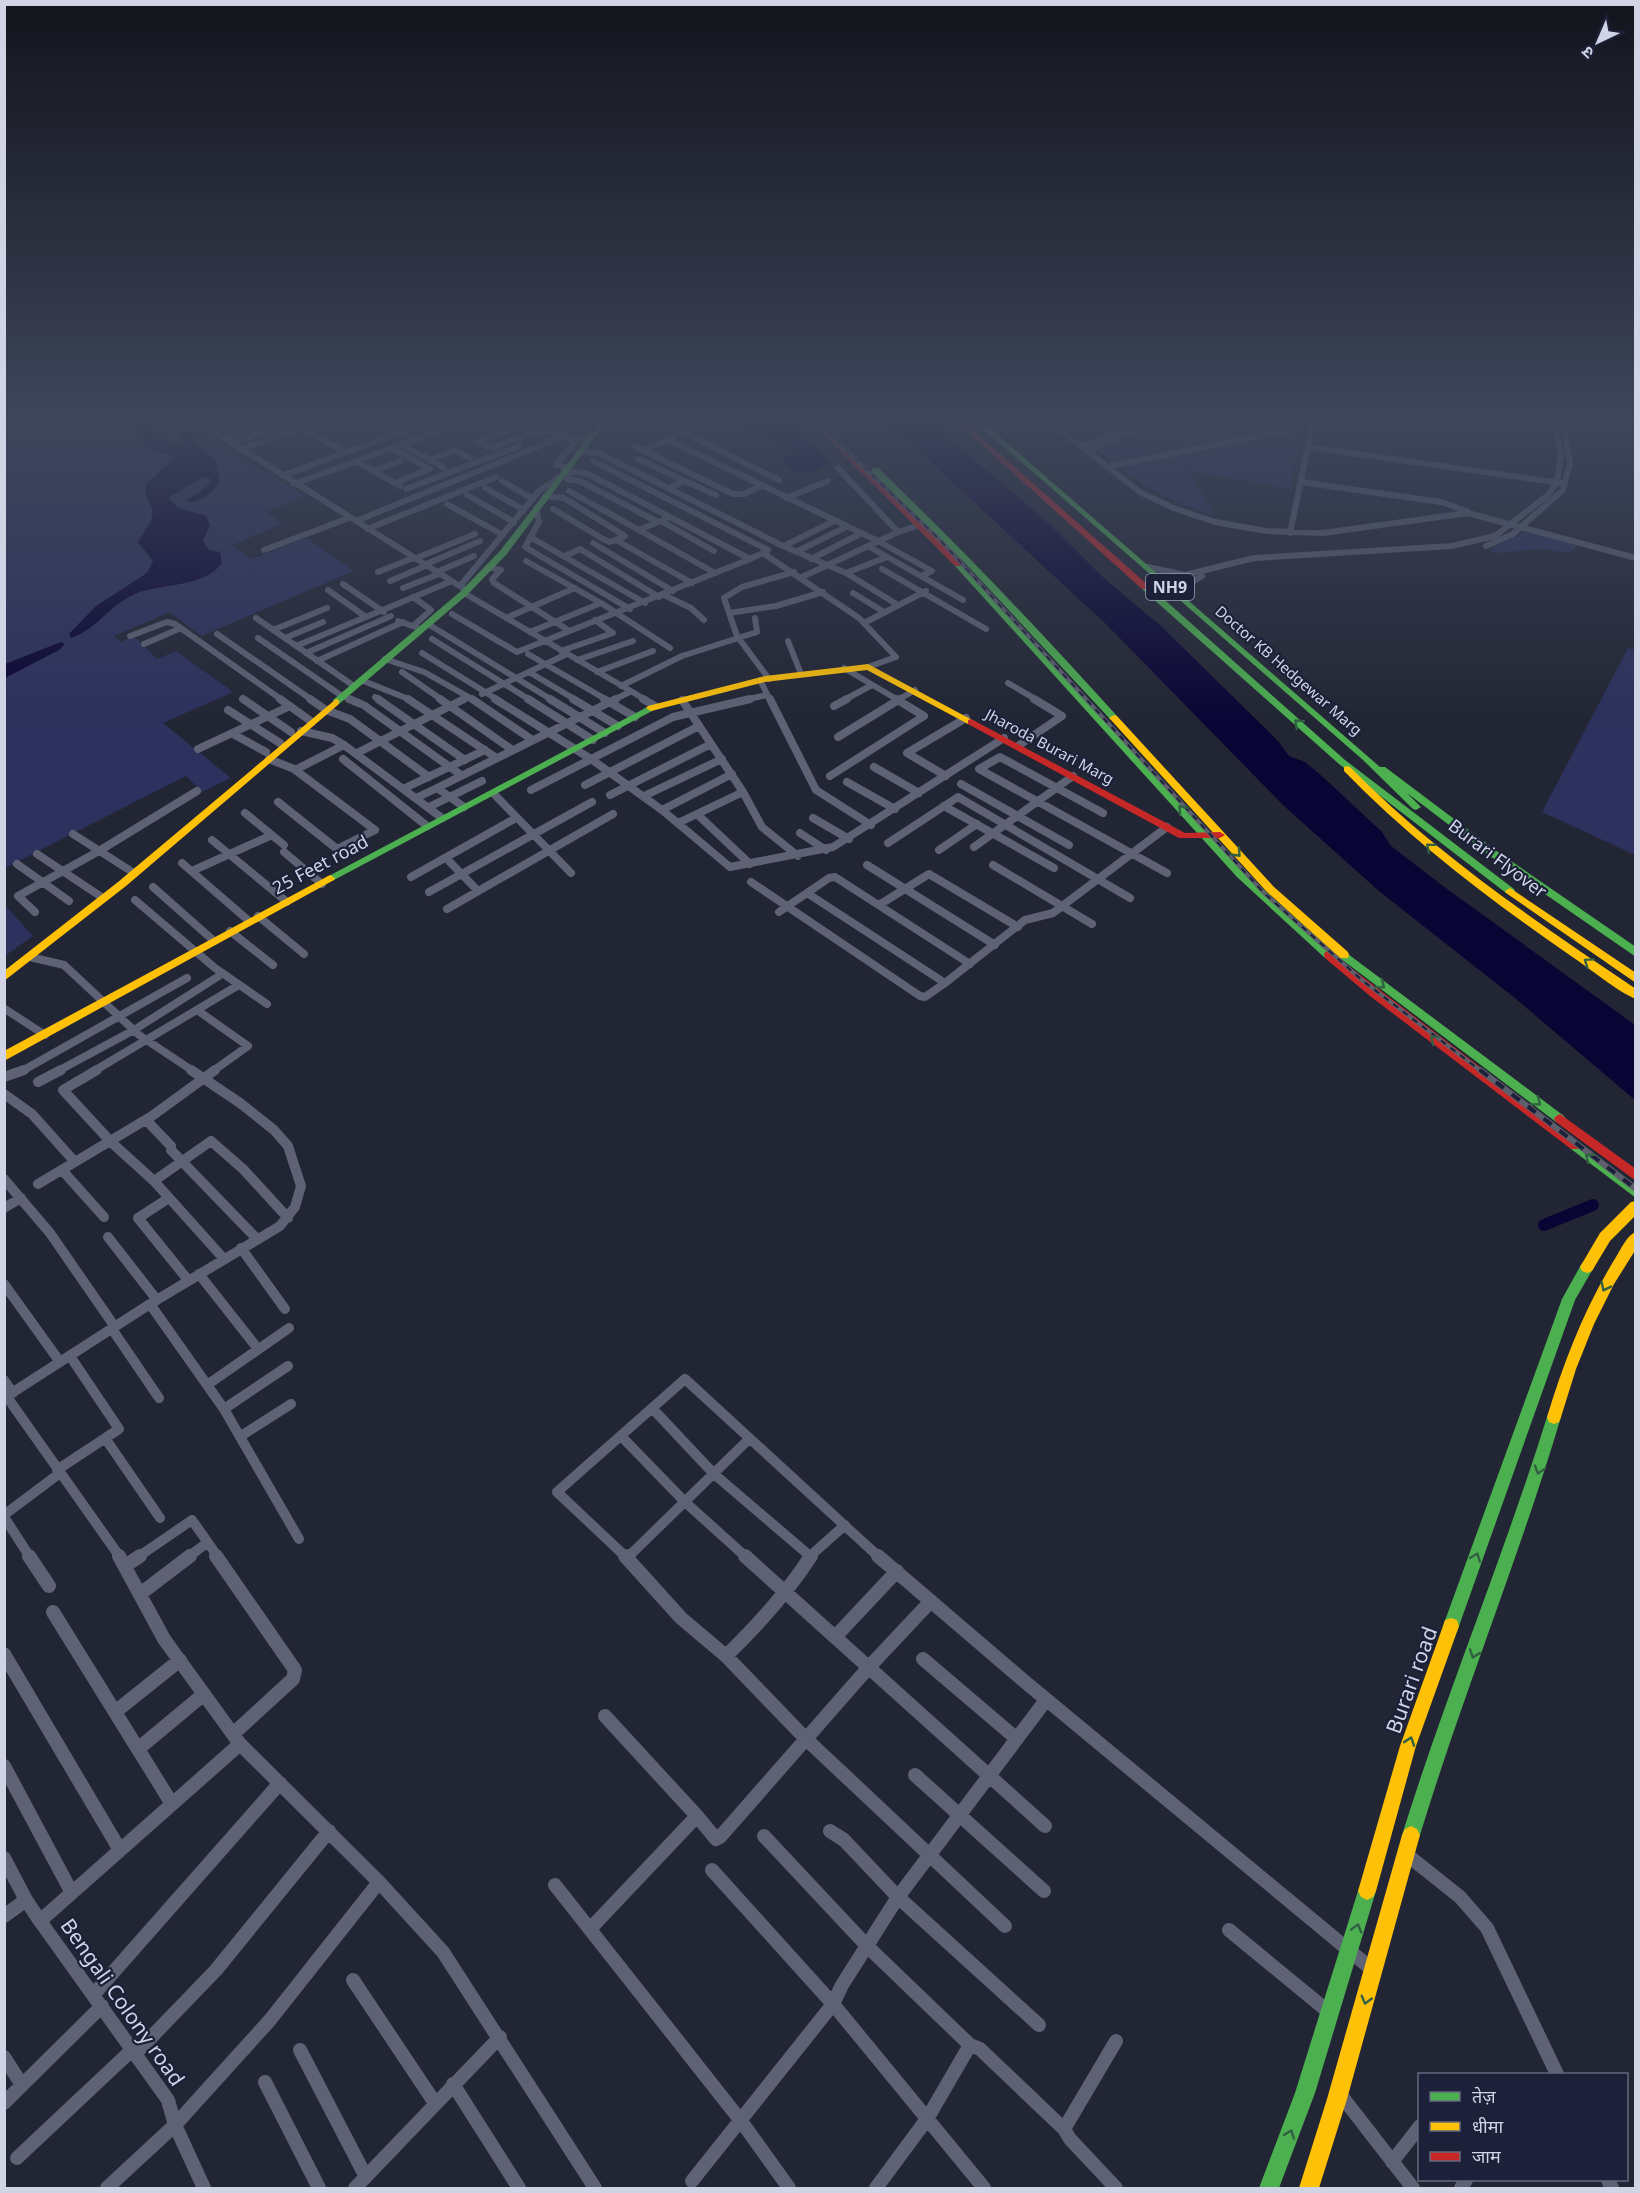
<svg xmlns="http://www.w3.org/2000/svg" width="1640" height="2193" font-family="'Noto Sans','Noto Sans Devanagari',sans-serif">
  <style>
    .green { fill: #2c315d }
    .water { fill: #090434 }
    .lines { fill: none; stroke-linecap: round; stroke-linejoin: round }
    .canal { stroke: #090434; stroke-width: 12 }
    .street-far3 { stroke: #5e6274; stroke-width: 6 }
    .street-far2 { stroke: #5e6274; stroke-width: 8 }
    .street-far1 { stroke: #5e6274; stroke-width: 10 }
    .street { stroke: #5e6274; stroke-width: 14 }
    .fast { fill: #4caf50; fill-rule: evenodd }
    .slow { fill: #ffc107; fill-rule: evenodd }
    .jam { fill: #c62828; fill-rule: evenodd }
    .rail-far1-casing { stroke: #5d5f6c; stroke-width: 4 }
    .rail-casing { stroke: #5d5f6c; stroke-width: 6 }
    .rail-far1 { stroke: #1c2039; stroke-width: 2; stroke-dasharray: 6; stroke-linecap: butt }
    .rail { stroke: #1c2039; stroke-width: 4; stroke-dasharray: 10; stroke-linecap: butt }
    .oneway { stroke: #326043 }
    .labels { text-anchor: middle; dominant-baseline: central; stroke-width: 4.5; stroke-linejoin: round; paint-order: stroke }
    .far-street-label { font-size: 15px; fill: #d0d4e5; stroke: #1c2039 }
    .shield { fill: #1c2039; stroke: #9a9eb1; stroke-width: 1.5 }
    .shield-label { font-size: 16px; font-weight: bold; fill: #d0d4e5 }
    .street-label { font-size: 18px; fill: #d0d4e5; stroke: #1c2039 }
    .near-street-label { font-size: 21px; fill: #d0d4e5; stroke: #1c2039 }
  </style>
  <rect width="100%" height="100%" fill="#222533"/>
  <path class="green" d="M5 417H177L304 496 267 512 283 524 232 545 252 559 306 538 354 571 201 636 170 612 114 636 121 642 134 636 157 659 176 651 233 692 163 723 231 778 202 792 186 776 5 868Z
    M1177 417H1298L1295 425 1287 428 1115 464 1098 451Z
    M1302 429 1290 488 1189 471 1215 515C1178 505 1148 490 1118 466Z
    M1528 531 1578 546 1569 553 1541 549 1494 553 1490 549Z
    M1628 648 1636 650 1635 855 1542 812Z
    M5 905 33 936 5 956H4Z"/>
  <path class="water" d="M132 417H165L177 425 156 424 154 427 158 436 173 443H184L178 431 183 429 193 435 199 446 216 460 220 482C214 491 198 506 186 501L209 485 210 478 203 477 168 498 179 508 206 516 210 525 203 540 209 550 220 552 222 563C206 586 165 584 140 592 110 603 98 629 71 638L69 634 96 606 147 573 153 561 138 542 151 520 153 512 145 494 146 485 175 456 154 451 138 443Z
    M718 417H786L831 462 807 474 791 469 781 459 794 453C786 441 766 438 752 435L747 425Z
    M882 417H924L926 422 938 429 1046 521 1106 580 1161 626 1278 741 1289 756 1305 762 1323 777 1382 832 1391 846 1443 886 1635 1025V1100L1516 999 1379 891 1284 806 1107 625Z
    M61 642 65 644 59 650 5 678V664Z"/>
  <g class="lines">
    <path class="canal" d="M1544 1225 1593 1205"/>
    <path class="street-far3" d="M191 417 466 590
      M279 417 346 452
      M432 417 449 427
      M507 417 526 427
      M653 417 779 480
      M1043 417 1140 492 1173 508 1215 522 1266 531 1323 533 1468 513 1636 558
      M463 418 483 430 511 419
      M538 420 478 442 492 448 550 425
      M206 426 235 417
      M542 433 551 430 575 441
      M224 438 281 417
      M668 440 878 541 932 571 921 576
      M232 443 308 417
      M402 444 444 468
      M634 446 733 494H744L761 486
      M1081 447 1120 430
      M1308 447 1561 483
      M391 448 430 469 395 483
      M241 449 333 417
      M642 450 673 438
      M578 452 599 453 781 545 846 573 898 605
      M1087 452 1163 417
      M638 459 685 481 669 488
      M429 460 455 450 470 458
      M356 461 400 486
      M593 461 768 550 765 552
      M1111 466 1293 429 1300 424 1302 417
      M567 467 556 465 575 442 591 436
      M838 468 898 532
      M564 470 588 474 750 559 763 553 859 618 896 657 868 667
      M374 471 400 461
      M570 471 567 479 580 481 658 522
      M282 476 417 426 401 417
      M502 481 533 499
      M685 481 716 495
      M1301 482 1441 502 1467 511
      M294 484 477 417
      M485 488 524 510
      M406 489 519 446
      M569 491 639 530
      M467 495 514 522
      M545 496 564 498 625 536 616 540
      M786 498 828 481
      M447 504 503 535
      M536 508 539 522 525 547 630 609
      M553 509 603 539 610 542 616 540 692 583
      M670 517 639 530 715 573
      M356 521 564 436
      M661 521 714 551
      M367 529 496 477
      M1290 533 1314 417
      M530 537 645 603
      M593 543 673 591
      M784 546 834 521
      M868 546 963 600
      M1486 546 1513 534 1563 490 1570 463 1562 417
      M264 550 349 518
      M796 552 846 527
      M565 556 580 549 659 597
      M414 559 475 534
      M811 559 860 534
      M526 561 601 603 670 648
      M424 565 480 541
      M488 567 501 570 492 579 494 583 568 630
      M1148 567 1185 575 1254 558 1452 546 1495 536 1548 495 1557 482 1561 454 1553 417
      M882 569 986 629
      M378 572 413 558
      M437 572 474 556
      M846 573 887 557
      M802 577 898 532 920 525
      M390 581 425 566
      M343 584 384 612
      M460 586 538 492 558 478
      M403 588 439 574
      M328 590 366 617 452 581
      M464 593 646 700
      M853 593 884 612
      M664 595 691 608 704 620
      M413 597 431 610 413 626
      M1187 601V585L1202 576
      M729 613 776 606 823 592
      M452 614 517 652 750 559
      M256 618 354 686
      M506 618 575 588
      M398 621 421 629
      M864 623 926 591
      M428 624 552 700
      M273 630 327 608
      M530 632 601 603
      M217 634 312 700
      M130 636 167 622 175 624 282 700
      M258 638 342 696 353 700
      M285 638 323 622
      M432 639 530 700
      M788 641 801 674
      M144 644 181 628
      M296 646 366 617
      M561 651 613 633 595 620
      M306 653 391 616
      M422 653 498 700
      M528 654 607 700
      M385 659 424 672 474 700
      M577 660 633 641
      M317 661 403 622
      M844 668 898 700
      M402 672 442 700
      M529 672 576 700
      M597 672 653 651
      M769 679 737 636 724 598 742 587 794 572
      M361 680 411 700
      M760 680 770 700
      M1008 683 1037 700
      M621 686 682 656 757 632 755 618
      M482 694 567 654
      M375 697 380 700
      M243 699 245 700
      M461 700 468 697
      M613 700 630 692
      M744 700 767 695
      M844 700 872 685
      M898 700 915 690"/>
    <path class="street-far2" d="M243 699 291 732
      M280 699 312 722
      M310 699 326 710 350 719 429 777
      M349 699 361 704
      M378 699 465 760
      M408 699 495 757
      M440 699 511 749
      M472 699 531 739
      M495 699 591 759 662 810 730 867 833 847 1004 738
      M528 699 593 740
      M550 699 605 733
      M573 699 618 726
      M604 699 635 717
      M643 699 655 706
      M770 699 816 790 871 825
      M682 700 743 792 762 827 798 856
      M365 706 461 775
      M834 706 847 699
      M228 710 280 743
      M301 731 332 738 344 745 442 818
      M233 734 266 752
      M838 737 900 699
      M1018 746 1062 716 1034 699
      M198 749 290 706
      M357 753 464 699
      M269 759 294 769 375 830 337 849 278 802
      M343 759 427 826
      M874 767 919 793
      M295 770 344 745
      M830 776 924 716 896 699
      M946 776 907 753 966 718
      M847 782 895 809
      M961 784 1069 845
      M585 785 699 726
      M405 788 485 750
      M437 788 616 699
      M531 790 673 717 750 699
      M494 794 571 873
      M610 795 711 744
      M644 796 722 759
      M416 798 437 788 464 807
      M944 806 1054 868
      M429 807 482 781
      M662 810 732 774
      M245 813 284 845
      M1103 813 1000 757 979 769 1167 873
      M697 814 750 864
      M813 818 849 839
      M678 823 743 792
      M800 833 826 850
      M73 834 134 873
      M212 840 287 902
      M888 843 958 797 1130 898
      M974 847 1073 776
      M939 850 977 824
      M284 852 322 884
      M37 854 103 898
      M446 858 478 891
      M182 863 249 921
      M17 864 69 901
      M867 865 995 945
      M993 865 1092 924
      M192 871 272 835
      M411 877 516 818
      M751 882 920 996 925 997 945 983 807 893
      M153 887 214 941
      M429 892 592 802
      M135 900 215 968 267 1004
      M879 905 929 874 1018 927
      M447 909 613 814
      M35 912 18 896 99 851 197 791
      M779 912 829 878 835 877 970 964
      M258 916 304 954
      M230 931 273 965
      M30 957 64 965 139 1035 193 1071
      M945 983 1025 920 1053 913 1167 827
      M5 1009 45 1035
      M197 1010 248 1046 213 1071
      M22 1071 187 978
      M58 1071 134 1030 222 974
      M94 1071 237 986"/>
    <path class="street-far1" d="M97 1070 63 1090 111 1142 154 1181 224 1259
      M4 1077 24 1070
      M38 1082 61 1070
      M4 1094 32 1114 75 1162
      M146 1120 171 1146V1150L257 1239
      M62 1170 104 1217
      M4 1179 50 1233 115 1327
      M154 1181 211 1141 243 1169 288 1218
      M38 1184 152 1116 215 1070
      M169 1198 138 1218 188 1280
      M4 1208 21 1198
      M108 1237 157 1300
      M241 1248 285 1309
      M199 1274 258 1349
      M4 1284 60 1362
      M150 1304 224 1409 299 1539
      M112 1329 159 1398
      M4 1380 13 1393
      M207 1385 289 1328
      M7 1397 120 1557
      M4 1398 150 1304 280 1226 295 1207 301 1186 288 1146 274 1130 240 1103 191 1070
      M652 1408 714 1474 810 1556
      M224 1409 288 1366
      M241 1436 291 1404
      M621 1436 685 1502 746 1557
      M105 1438 160 1518
      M57 1470 119 1429 70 1356
      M4 1515 60 1473
      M4 1517 30 1557
      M138 1557 192 1520 218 1557
      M188 1557 207 1543
      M626 1557 557 1492 685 1379 879 1557
      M628 1557 748 1440
      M809 1557 845 1525"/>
    <path class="street" d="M29 1556 49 1586
      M119 1556 164 1639 240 1744 379 1882 443 1952 595 2188
      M216 1556 295 1670 293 1679 233 1734
      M625 1556 681 1618 726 1656 806 1739 1005 1926
      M745 1556 1045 1826
      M878 1556 1024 1681 1374 1971
      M627 1558 629 1556
      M125 1566 140 1556
      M140 1594 190 1556
      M53 1612 172 1804
      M836 1636 897 1571
      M4 1654 120 1850
      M726 1656C758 1625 787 1593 811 1556
      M923 1659 1017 1739
      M115 1712 180 1660
      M138 1749 204 1694
      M4 1766 72 1893
      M915 1775 1044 1891
      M697 1816 716 1839 720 1837 869 1667 931 1601
      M830 1831 844 1840 898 1897 1039 2025
      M764 1836 868 1947 970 2045 980 2049 1064 2129 1070 2139 1116 2188
      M1406 1854 1460 1897 1487 1928 1557 2074
      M4 1858 26 1900
      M555 1885 741 2121 789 2188
      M4 1916 26 1900 40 1921
      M590 1929 697 1816 605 1716
      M1229 1930 1330 2013
      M353 1980 435 2103
      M94 1994 280 1783
      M300 2050 366 2177
      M136 2053 216 1970 329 1831
      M4 2057 22 2085
      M265 2082 319 2188
      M453 2084 519 2188
      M1340 2094 1413 2188
      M4 2103 102 2006
      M1064 2129 1116 2041
      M17 2158 133 2049
      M1392 2162 1420 2126
      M1608 2180 1612 2188
      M692 2181 833 2004 712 1870
      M107 2188 175 2125 270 2020 379 1882
      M204 2188 175 2125 168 2100 40 1921 240 1744
      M355 2188 500 2037
      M876 2188 927 2119 970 2045
      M984 2188 833 2004 842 1985 898 1897 1046 1700
      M1461 2188 1466 2180"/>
    <path class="fast" d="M604 417H610L506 555 467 595 339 704H333V700L461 591 500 551Z
      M970 417H977L1380 767H1385L1498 852 1636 947V957L1490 856 1407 793 1421 807 1416 810 1413 809 1363 760Z
      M872 468H878C961 547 1040 631 1117 716V720H1111L964 562 872 472Z
      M955 562H961L1245 873 1333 952 1334 955 1333 958H1325L1237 877 955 566Z
      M1142 585H1148L1345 760 1514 889 1515 891 1514 893H1506L1339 764 1142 589Z
      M651 705 656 708 654 710 334 880 330 881 325 878Z
      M1344 951 1564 1116 1566 1119 1564 1122H1556L1340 958 1339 955 1340 952Z
      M1575 1141 1636 1186V1198L1571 1149 1569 1146 1571 1143Z
      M1587 1261 1592 1263 1594 1267 1575 1300 1459 1626 1457 1632 1451 1634 1445 1632 1443 1626 1562 1299 1582 1263Z
      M1554 1410 1559 1412 1561 1417C1519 1558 1463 1694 1420 1835L1417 1841 1411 1844 1405 1841 1402 1835C1446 1694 1503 1558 1547 1417L1549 1412Z
      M1367 1882 1373 1885 1376 1891 1315 2093 1279 2188H1259L1295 2093 1358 1891 1361 1885Z"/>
    <path class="slow" d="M868 664 976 722 971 725 968 724 867 670 765 682 651 711 646 708 648 706 765 676Z
      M336 699 339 700V704L126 886 4 981V971L118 882Z
      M1114 715 1117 716 1274 887 1348 952 1349 955 1348 958H1340L1266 891 1111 720 1109 718Z
      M1347 766 1350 767C1437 855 1534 920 1636 989V999C1618 992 1588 967 1571 956 1490 900 1413 842 1344 771V767Z
      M330 875 335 878 334 880 4 1061V1051Z
      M1510 888 1636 973V983L1506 893 1505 891Z
      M1636 1201V1215L1610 1241 1592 1271 1587 1273 1582 1271 1580 1267 1600 1233 1631 1202Z
      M1636 1232V1249L1614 1284 1594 1324 1576 1369 1561 1417 1559 1422 1554 1424 1549 1422 1547 1417C1564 1361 1585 1307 1616 1257 1621 1249 1627 1235 1636 1232Z
      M1451 1618 1457 1620 1459 1626 1416 1746 1376 1891 1373 1897 1367 1900 1361 1897 1358 1891 1400 1746 1443 1626 1445 1620Z
      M1411 1826 1417 1829 1420 1835 1347 2099 1319 2188H1299L1327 2099 1402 1835 1405 1829Z"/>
    <path class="jam" d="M806 417H813L961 562V566H955Z
      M951 417H958L1148 585V589H1142Z
      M971 719 1185 833 1220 832 1225 835 1220 838H1179L968 724V720Z
      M1329 951 1579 1143 1581 1146 1579 1149H1571L1370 996 1325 958 1324 955 1325 952Z
      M1560 1114 1636 1169V1181L1556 1122 1554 1119 1556 1116Z"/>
    <defs>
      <path id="rail-far1" d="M811 417 940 540 1264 893 1363 981 1481 1071"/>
      <path id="rail" d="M1480 1070 1636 1189"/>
    </defs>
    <use href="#rail-far1" class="rail-far1-casing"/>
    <use href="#rail" class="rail-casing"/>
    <use href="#rail-far1" class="rail-far1"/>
    <use href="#rail" class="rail"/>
  </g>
  <defs><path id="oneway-chevron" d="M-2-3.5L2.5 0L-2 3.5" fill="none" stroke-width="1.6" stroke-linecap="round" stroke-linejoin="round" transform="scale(1.5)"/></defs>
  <g class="oneway">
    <use href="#oneway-chevron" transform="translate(1298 723) rotate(-138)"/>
    <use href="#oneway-chevron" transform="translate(1182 809) rotate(-131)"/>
    <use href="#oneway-chevron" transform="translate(1430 847) rotate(-140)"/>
    <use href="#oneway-chevron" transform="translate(1237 853) rotate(47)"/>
    <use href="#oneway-chevron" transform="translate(1588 962) rotate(-145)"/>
    <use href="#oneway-chevron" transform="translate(1381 985) rotate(39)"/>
    <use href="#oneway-chevron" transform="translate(1434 1039) rotate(-143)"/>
    <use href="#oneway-chevron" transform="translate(1537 1102) rotate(37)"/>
    <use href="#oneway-chevron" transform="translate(1589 1157) rotate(-142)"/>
    <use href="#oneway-chevron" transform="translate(1605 1287) rotate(116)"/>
    <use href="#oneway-chevron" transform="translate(1539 1470) rotate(108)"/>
    <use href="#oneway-chevron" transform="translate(1476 1557) rotate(-70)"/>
    <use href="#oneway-chevron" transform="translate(1474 1654) rotate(109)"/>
    <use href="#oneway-chevron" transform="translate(1410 1741) rotate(-71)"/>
    <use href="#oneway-chevron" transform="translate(1357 1928) rotate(-74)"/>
    <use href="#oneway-chevron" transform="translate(1366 2000) rotate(105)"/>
    <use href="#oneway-chevron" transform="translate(1290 2134) rotate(-70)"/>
  </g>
  <linearGradient id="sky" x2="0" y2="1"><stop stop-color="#13141c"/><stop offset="0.58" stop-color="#3e465b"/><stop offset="1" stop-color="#3e465b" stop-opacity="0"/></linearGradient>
  <rect width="1640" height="724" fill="url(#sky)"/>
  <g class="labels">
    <g class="far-street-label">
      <text transform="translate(1289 670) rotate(41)">Doctor KB Hedgewar Marg</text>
      <text transform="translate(1050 746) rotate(28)">Jharoda Burari Marg</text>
    </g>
    <rect class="shield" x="1146" y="574" width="48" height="26" rx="4.5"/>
    <g class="shield-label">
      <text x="1170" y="587">NH9</text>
    </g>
    <g class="street-label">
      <text transform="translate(1498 858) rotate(37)">Burari Flyover</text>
      <text transform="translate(320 864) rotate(-28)">25 Feet road</text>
    </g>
    <g class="near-street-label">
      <text transform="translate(1411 1680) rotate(-70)">Burari road</text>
      <text transform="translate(123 2002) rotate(55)">Bengali Colony road</text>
    </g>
  </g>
  <rect width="1640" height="2193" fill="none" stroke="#d0d4e5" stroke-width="12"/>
  <rect x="1418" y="2073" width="210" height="108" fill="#1c2039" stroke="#64687e" stroke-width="1.5"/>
  <rect x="1430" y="2092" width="30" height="9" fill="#4caf50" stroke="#64687e" stroke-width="1.5"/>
  <text x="1472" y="2103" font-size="18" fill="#d0d4e5">तेज़</text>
  <rect x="1430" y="2122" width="30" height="9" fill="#ffc107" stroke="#64687e" stroke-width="1.5"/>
  <text x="1472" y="2133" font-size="18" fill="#d0d4e5">धीमा</text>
  <rect x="1430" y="2152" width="30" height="9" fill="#c62828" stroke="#64687e" stroke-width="1.5"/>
  <text x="1472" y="2163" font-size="18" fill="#d0d4e5">जाम</text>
  <g transform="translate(1598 42) rotate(224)" stroke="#1c2039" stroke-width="4.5" paint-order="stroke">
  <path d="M0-4.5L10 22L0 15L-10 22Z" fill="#d0d4e5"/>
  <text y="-9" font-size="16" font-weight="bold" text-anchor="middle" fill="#d0d4e5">उ</text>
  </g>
</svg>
